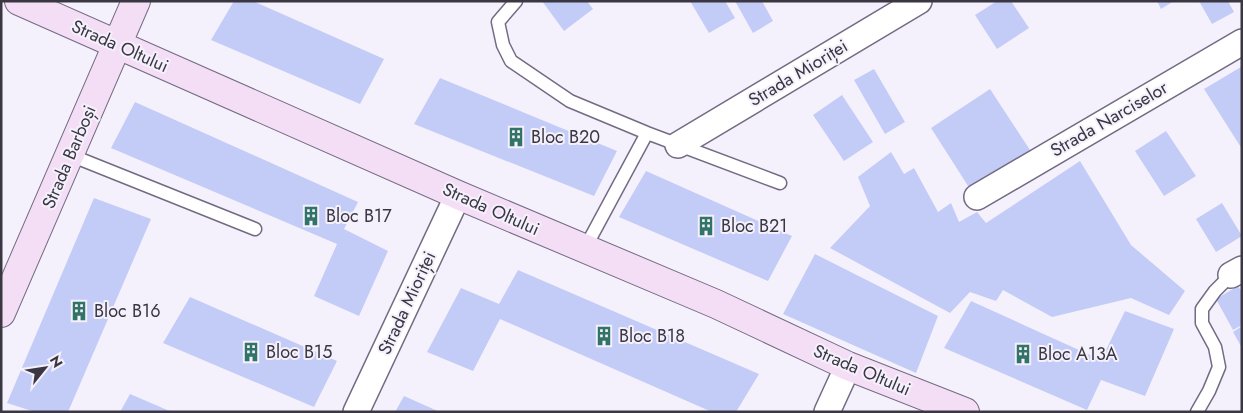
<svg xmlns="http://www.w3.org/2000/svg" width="1243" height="413" font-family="Jost,sans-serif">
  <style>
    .building { fill: #c3ccf7 }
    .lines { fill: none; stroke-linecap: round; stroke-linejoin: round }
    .lane-casing { stroke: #736b83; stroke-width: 15 }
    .street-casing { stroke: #736b83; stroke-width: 28 }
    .secondary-casing { stroke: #736b83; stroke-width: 30 }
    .lane { stroke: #fff; stroke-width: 12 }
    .street { stroke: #fff; stroke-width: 25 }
    .secondary { stroke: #f4def6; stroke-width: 28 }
    .labels { text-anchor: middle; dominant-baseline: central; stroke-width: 4; stroke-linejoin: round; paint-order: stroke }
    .street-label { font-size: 18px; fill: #3a3742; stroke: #f5f1fc }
    .poi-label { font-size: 18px; fill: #3a3742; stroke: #f5f1fc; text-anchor: start }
  </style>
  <rect width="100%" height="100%" fill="#f5f1fc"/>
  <path class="building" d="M234 1H253L384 59 360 104 211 40Z
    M542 1H587L593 9 564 31Z
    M690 1H725L735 18 709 33Z
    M735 1H762L773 21 753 33Z
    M997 1H1011L1029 28 997 49 975 15Z
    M1157 1H1174L1161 9Z
    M1199 1H1228L1234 12 1212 24Z
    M1241 67 1242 68V149L1204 89Z
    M874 69 905 122 885 134 854 80Z
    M440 78 617 151 594 196 414 124Z
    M990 89 1030 150 970 189 931 128Z
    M842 95 873 142 844 161 813 115Z
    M135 102 358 202 344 229 388 251 359 316 314 296 337 244 111 148Z
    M1166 131 1196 176 1164 196 1135 151Z
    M891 152 904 174 914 168 938 212 951 203 959 222 977 212 986 223 1080 161 1131 245 1185 291 1169 315 1131 298 1052 317 1003 290 996 301 970 292 950 313 830 248 870 206 858 177Z
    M646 171 792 236 768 281 619 217Z
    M94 198 151 219 68 412H35L7 403Z
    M1222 203 1242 236 1216 252 1196 219Z
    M815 254 938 316 916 373 783 314Z
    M518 270 759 374 736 412H712L500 319 473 371 427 352 461 288 499 304Z
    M1238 286 1242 292V325L1233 330 1216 299Z
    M190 297 337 361 314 407 163 343Z
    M971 301 1101 360 1125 311 1174 329 1145 396 1101 380 1087 410 944 348Z
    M1242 326V348L1233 332Z
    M130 394 172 412H120Z
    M404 396 440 412H395Z"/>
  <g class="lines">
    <defs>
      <path id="lane" d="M516 1 498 22 503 45 511 61 570 101 647 133 780 183
        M70 155 255 229
        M584 250 647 133
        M1197 412 1209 391 1219 367 1215 347 1202 323V309L1215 291 1231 275"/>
      <path id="street" d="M678 145 919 1
        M977 197 1242 42
        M1231 275 1242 269
        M356 412 458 195
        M827 412 848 366"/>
      <path id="secondary" d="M19 1 458 195 716 304 848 366 965 412
        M1 313 136 1"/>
    </defs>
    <use href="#lane" class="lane-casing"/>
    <use href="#street" class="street-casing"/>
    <use href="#secondary" class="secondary-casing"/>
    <use href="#lane" class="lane"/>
    <use href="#street" class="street"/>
    <use href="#secondary" class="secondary"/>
  </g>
  <defs>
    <symbol id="building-bare" viewBox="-9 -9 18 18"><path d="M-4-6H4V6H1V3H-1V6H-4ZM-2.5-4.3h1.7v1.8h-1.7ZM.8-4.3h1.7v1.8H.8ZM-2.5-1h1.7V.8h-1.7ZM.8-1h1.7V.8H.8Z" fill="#317467" stroke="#f5f1fc" stroke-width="2.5" paint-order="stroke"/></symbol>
  </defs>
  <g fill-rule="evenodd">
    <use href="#building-bare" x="502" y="123" width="28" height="28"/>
    <use href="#building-bare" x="297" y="202" width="28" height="28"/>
    <use href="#building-bare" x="692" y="212" width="28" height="28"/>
    <use href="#building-bare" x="65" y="297" width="28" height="28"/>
    <use href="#building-bare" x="590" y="322" width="28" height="28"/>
    <use href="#building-bare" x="237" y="338" width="28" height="28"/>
    <use href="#building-bare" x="1009" y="340" width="28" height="28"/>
  </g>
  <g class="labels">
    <g class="street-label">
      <text transform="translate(120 46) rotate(24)">Strada Oltului</text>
      <text transform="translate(798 73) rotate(-31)">Strada Mioriței</text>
      <text transform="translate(1109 119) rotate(-30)">Strada Narciselor</text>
      <text transform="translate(69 157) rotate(-67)">Strada Barboși</text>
      <text transform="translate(491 209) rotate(24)">Strada Oltului</text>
      <text transform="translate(407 303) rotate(-65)">Strada Mioriței</text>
      <text transform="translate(862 370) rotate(23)">Strada Oltului</text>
    </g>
    <g class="poi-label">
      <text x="531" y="137">Bloc B20</text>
      <text x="326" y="216">Bloc B17</text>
      <text x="721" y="226">Bloc B21</text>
      <text x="94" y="311">Bloc B16</text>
      <text x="619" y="336">Bloc B18</text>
      <text x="266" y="352">Bloc B15</text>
      <text x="1038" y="354">Bloc A13A</text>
    </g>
  </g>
  <rect width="1243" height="413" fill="none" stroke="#3a3742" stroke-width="5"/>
  <g transform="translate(45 368) rotate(60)" stroke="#f5f1fc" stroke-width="4" paint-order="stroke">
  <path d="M0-4L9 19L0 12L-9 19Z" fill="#3a3742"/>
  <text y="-8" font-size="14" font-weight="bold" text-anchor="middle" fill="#3a3742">N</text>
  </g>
</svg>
